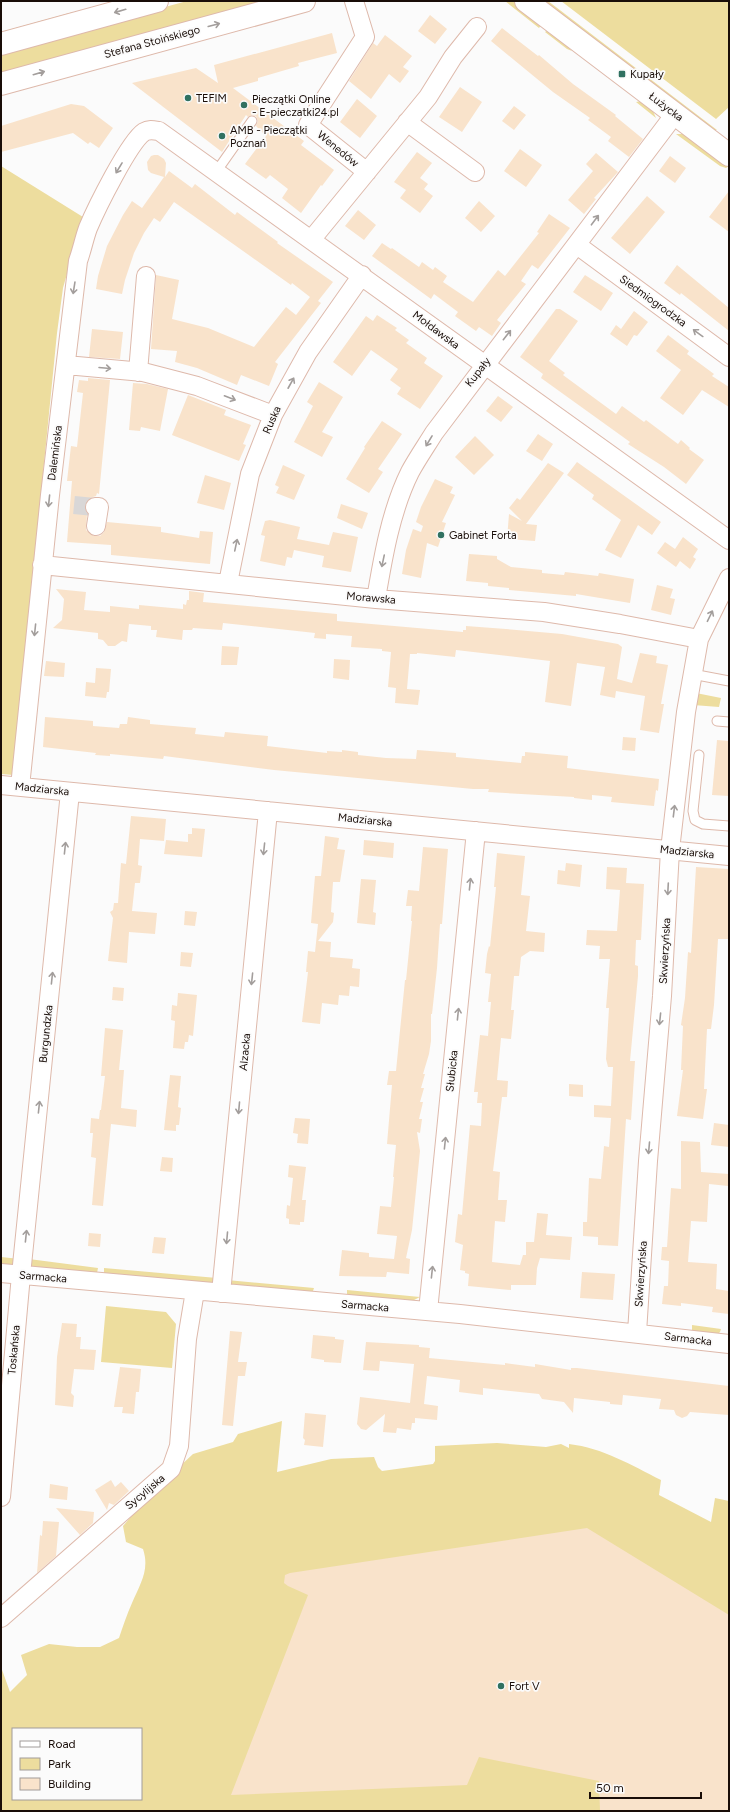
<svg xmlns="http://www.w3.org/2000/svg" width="730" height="1812" font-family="Figtree,sans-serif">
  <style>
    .green { fill: #eddd9e; fill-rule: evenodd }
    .building { fill: #f9e3cb }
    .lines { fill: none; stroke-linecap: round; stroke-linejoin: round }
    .street-tunnel { stroke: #d9d7d7; stroke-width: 18; stroke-dasharray: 18 9; stroke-linecap: butt }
    .lane-casing { stroke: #deb9ab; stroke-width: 11 }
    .street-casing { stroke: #deb9ab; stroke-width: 20 }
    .secondary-casing { stroke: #deb9ab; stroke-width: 24 }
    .lane { stroke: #fff; stroke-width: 9 }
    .street { stroke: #fff; stroke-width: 18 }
    .secondary { stroke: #fff; stroke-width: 22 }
    .oneway { stroke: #a39e9c }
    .poi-dot { fill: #307161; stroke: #fbfbfb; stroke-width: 1.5 }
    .labels { text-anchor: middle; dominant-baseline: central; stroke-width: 3.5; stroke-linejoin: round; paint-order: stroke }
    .street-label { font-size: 11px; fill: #190d08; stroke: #fbfbfb }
    .poi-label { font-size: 11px; fill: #190d08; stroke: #fbfbfb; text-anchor: start }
  </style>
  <rect width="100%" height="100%" fill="#fbfbfb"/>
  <path class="green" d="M187 1H272L1 75V52Z
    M505 1H513L542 24 539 28Z
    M539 1H548L717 130H711Z
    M561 1H729V107L716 119Z
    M73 12V14L1 36V32Z
    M549 29 572 51 567 49 545 32Z
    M641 101 652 109 656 118 636 102Z
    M676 134H685L729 166 726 168 720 166Z
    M1 166 83 217 63 288 57 333 13 775 1 774Z
    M696 693 721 698 719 707 693 705Z
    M1 1257 20 1259V1266H1Z
    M29 1259 98 1268 97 1273 31 1268Z
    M104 1268 217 1278 216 1284 104 1274Z
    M227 1280 314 1288 313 1291 311 1293 228 1286Z
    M347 1290 420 1297 412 1301 349 1296 347 1295Z
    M106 1306 166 1312 176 1324 172 1368 101 1362Z
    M692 1325 721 1329 720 1332 718 1334 692 1331Z
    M282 1421 277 1472 331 1459 374 1457 378 1467 382 1471 433 1464 435 1461V1446L497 1443 546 1447 561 1444 569 1448V1444C603 1448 631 1465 661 1480L659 1495 711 1522 715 1498 729 1501V1811H1V1667L10 1692 27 1675 21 1655 49 1644 77 1647H100L119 1638C123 1626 127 1614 132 1603 140 1584 150 1570 143 1549L126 1542 123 1526 150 1494 193 1454 233 1442 238 1434ZM13 1729H141V1799H13Z"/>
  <path class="building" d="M430 15 447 29 435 44 418 31Z
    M502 28 538 56 539 55 573 84 616 115 615 116 643 139 629 157 608 141 611 137 588 120 590 118 553 92 491 41Z
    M332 33 337 53 298 63 299 66 258 78V81L233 88 304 141 301 145 334 170 322 186 321 185 301 213 282 198 288 189 270 175 266 179 245 164 266 136 256 126 258 121 256 116 252 115 248 117 246 115 222 152 132 83 196 68 218 83 214 65Z
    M385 35 412 56 403 67 409 71 400 83 389 74 371 99 349 81 373 43 377 46Z
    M460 87 482 102 462 132 439 117Z
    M357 99 377 116 360 138 340 122Z
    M71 104 84 106 113 128 99 148 90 142 88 144 73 133 1 152V126Z
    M514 106 526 115 514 130 502 121Z
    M520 149 542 165 526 187 504 171Z
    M417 152 432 163 420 178 428 184 424 189 433 196 420 213 400 198 406 190 394 182Z
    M596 153 618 172 594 198 596 199 584 214 568 200 593 171 586 164Z
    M154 155H158L164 159 166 163 165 177 169 171 192 188 195 184 235 215 237 212 278 242 277 243 333 282 318 301 321 303 275 362 278 364 269 386 241 375 237 385 197 368 175 362 177 351 151 349 156 275 179 280 172 319 208 328 254 347 286 307 296 315 310 297 292 283 291 285 174 202 160 222 154 218 144 233 134 253 125 280 122 294 96 289 98 276 107 246 123 215 132 201 142 208 164 177 151 173 148 170 147 162 151 156Z
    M670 156 686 168 675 183 659 171Z
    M729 191V232L709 217Z
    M647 196 665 212 630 254 611 238Z
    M479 201 495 216 481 232 465 218Z
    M358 210 376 225 364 240 345 226Z
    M549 214 570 228 538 269 532 265 521 281 526 284 497 320 501 323 492 336 479 327 476 331 455 316 458 312 434 294 431 299 372 256 382 243 391 249 392 248 419 267 422 262 433 270 435 267 447 276 443 282 473 302 498 270 505 276 539 233 537 232Z
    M677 265 729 308V331L681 293 680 295 664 283Z
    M585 275 613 293 601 311 573 292Z
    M556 309H560L578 321 549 361 565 373 563 375 616 414 622 406 644 422 646 420 678 444 681 440 690 448 689 449 704 460 686 484 664 467 628 444 630 442 541 378 543 374 520 357Z
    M634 311 648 322 637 336 634 335 627 346 610 334 616 325 621 329Z
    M377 315 397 328 395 330 409 340 406 343 427 358 424 363 443 376 420 409 397 394 401 388 390 380 398 369 371 350 352 376 333 362 366 316 373 321Z
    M92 329 123 332 120 359 89 357Z
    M668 335 689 351 687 354 714 374 712 376 729 387V407L702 390 683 415 660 398 681 370 656 351Z
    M88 378 110 380 99 494 97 493 96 496 90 498 86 502 85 507 87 514 86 530 94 536H100L104 532 107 522 161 527V532L199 538 200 531 213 532 210 564 111 555V545L67 542 72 481H67L71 446 77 447 83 393 77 392 79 380 88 381Z
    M319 382 343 397 322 432 333 437 322 457 294 442 313 406 307 402Z
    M133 383 147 384 168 389 160 431 141 427 140 431 129 430Z
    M188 395 226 410 224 415 251 425 243 444 246 445 239 461 172 435Z
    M498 396 513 407 501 422 486 411Z
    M382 421 402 434 378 469 383 472 369 493 346 479 365 448 364 447Z
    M538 434 553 444 542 461 526 451Z
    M475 436 494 455 474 475 455 457Z
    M577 462 661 522 652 535 638 525 621 558 605 550 621 520 592 499 594 495 567 475Z
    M548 463 564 473 526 524 537 525 535 541 507 539 509 514 522 521 509 508 517 498 520 500Z
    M283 465 305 475 294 500 276 493 279 487 275 485Z
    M205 475 231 483 224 510 197 503Z
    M435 479 453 487 450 493 455 495 442 522 446 523 438 547 427 543 421 578 402 574 406 550 413 529 421 532 423 526 416 522 421 507Z
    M341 504 368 513 362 529 337 518Z
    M270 520 300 527 297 539 329 545 333 532 358 537 351 572 322 567 324 556 294 550 292 558 287 557 285 566 260 561 265 536 261 535 265 521Z
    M683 537 698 549 693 557 696 559 690 569 680 561 676 567 657 553 665 542 675 549Z
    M469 554 497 556V559L511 567 542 570V573L564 575 565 572 598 576 599 573 634 579 630 603 576 594V596L509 590V588L488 586V583L466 581Z
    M657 585 673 589 670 598 675 599 671 615 651 610Z
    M56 589 86 592 84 610 110 612V606L139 609V605L183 609V604L186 605 187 600H189V591L204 593 203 602 337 614V621L463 632V630H466V626L506 629 562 634 618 644 622 647 617 679 632 683 640 653 657 656 656 663 668 665 661 704H664L659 733 640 730 645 696 616 691 615 698 600 695 605 667 577 663 571 706 545 702 550 661 456 650 455 657 417 653V654H410L407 689 420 690 418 705 395 703 396 688 388 687 391 652 382 651V649L351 647 352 636 326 634V639L314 638 315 633 223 623 222 630 193 628 192 630H183L182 640 156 637 157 630H151V626L129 624 127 642 122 641 115 646H108L103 640 98 639V633L53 628 62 620 64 599Z
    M222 646 239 647 237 665H221Z
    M334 659 350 660 349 680 333 678Z
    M46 661 65 663 64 677 44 676Z
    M96 668 111 669 109 692H107L106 698 85 696 86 682 95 683Z
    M45 717 93 721V726L119 728 120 724H127L128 717 150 720V724L196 728 195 734 224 737 225 732 268 736 267 746 327 753V751L342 752V750L358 752V755L386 758 416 759 417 750 456 753V757L521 763 522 756H525V752L568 756 567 768 659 779 658 791 656 790 654 806 611 802 612 797 592 795V800L574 798V797L488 792 489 789H473L274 770 164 756 163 759 110 754V756L95 755 96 753 43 747Z
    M623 737 636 738 635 751 622 750Z
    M717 740 729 741V796L712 795Z
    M131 816 166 819 164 841 140 839 138 865 142 866 140 883H135L132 911 157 913 155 934 129 932 127 963 108 961 113 918 110 912 113 910 114 903H118L121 863 126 864Z
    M192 828 205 829 202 857 164 854 166 840 188 842V834H192Z
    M325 836 339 838 337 849 345 850 340 882H333L331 912 334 913 333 922 318 941 331 942 330 957 353 959 352 968 360 969 359 987 350 986 349 996 339 995 338 1005 322 1003 320 1024 302 1022 308 972H306L308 951 315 952 318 924 311 923 315 876H321Z
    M364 840 394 843 393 858 363 855Z
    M423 847 448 849 442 924H440L437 968 432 1014H431V1041L429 1054 423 1074H425L421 1088H424L420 1102H423L419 1119H422L420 1133 417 1132 420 1151 412 1230 406 1258 410 1259 409 1274 387 1272 386 1277 339 1276 342 1250 369 1253V1257L394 1259 397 1236 377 1234 380 1206 391 1207 394 1177H393L396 1145 387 1144 392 1085H387L389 1071H396L405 980H406L412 921H411L412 906H406L408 890 419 891Z
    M497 853 525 856 521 895 530 896 526 931 545 933 544 952 530 951 521 957 519 976H514L511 1010H514L511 1039 501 1038 497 1080 508 1081 507 1097H502L493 1171 500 1172 498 1200H507L505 1222 495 1221 492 1262 520 1265 523 1255H526V1242H534L537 1213 548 1214 546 1235 572 1237 570 1260 540 1258 537 1268 536 1285H511V1290L468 1286 469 1274 465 1273V1271L460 1270 463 1245 455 1242 458 1214 462 1215 470 1125 481 1126 482 1103H477L478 1092H474L480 1035 488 1036 491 1002H488L491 974 485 973 487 954 489 946 490 947 496 887H494Z
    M566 863 582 865 580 887 557 884 558 870 565 871Z
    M607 867 627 868 626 883 644 884 641 940H636L635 965 638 966V976L630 1061H635L631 1120 626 1119 618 1246 598 1245V1237L583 1236V1222H587L589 1178 601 1179 604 1146 609 1147 611 1118 594 1117V1105L611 1106 613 1067H608L606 1059 609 1008H606L610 959H599L600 946 586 945 587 930 617 931 620 890 606 889Z
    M696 867 729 869V939H718L714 1005 711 1029H707L704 1089H707L703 1119 677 1116 683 1070H681L683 1026 681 1025 685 998 688 952 691 953Z
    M361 879 376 880 373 912 376 913 375 925 357 923Z
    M185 911 197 912 195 926 184 925Z
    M181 952 193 953 191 967 180 966Z
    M113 987 124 988 123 1001 112 1000Z
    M178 993 197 995 193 1036 189 1035 188 1042H185L184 1049 173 1048 175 1021 171 1020 172 1005 177 1006Z
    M105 1028 123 1030 119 1070H124L121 1108 137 1110 136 1127 111 1124 103 1206 92 1205 96 1158 91 1157 93 1133H90L91 1118 99 1119 100 1110H101L105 1076H101Z
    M170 1075 181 1076 178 1107 181 1108 179 1125H176V1131L164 1130Z
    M569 1084 583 1085V1097L569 1096Z
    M295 1118 310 1119 308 1144 297 1143 298 1134 293 1133Z
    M714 1123 729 1125V1147L711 1145Z
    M681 1141 700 1142 701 1172 729 1174 728 1186 709 1184 707 1222 691 1221 688 1262 717 1264 716 1289 729 1291V1314L712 1312 713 1307 681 1303V1306L662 1304 664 1286H668L669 1261 661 1260 662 1247H667L671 1188 681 1189Z
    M162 1157 173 1158 172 1172 160 1171Z
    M289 1165 306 1167 302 1200H306L304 1222H300V1225L289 1224V1219L286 1218 287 1205 290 1206 293 1178 288 1177Z
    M89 1233 101 1234 100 1247 88 1246Z
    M154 1237 166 1238 164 1254 152 1253Z
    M582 1272 615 1274 613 1300 580 1298Z
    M62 1323 77 1324 76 1337H81L80 1349 96 1350 94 1370 74 1369 71 1393 74 1396 73 1407 55 1405 57 1357Z
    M230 1331 242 1332 238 1362H247L245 1376H238L233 1426 222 1425Z
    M313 1335 335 1337V1339L344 1340 341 1363 324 1362V1360L311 1358Z
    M366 1342 419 1345V1347L430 1348 429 1358 505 1365V1363L535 1367V1364L571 1370V1368H577L729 1386V1415L690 1412 687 1416 682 1418 676 1415 674 1410 659 1409 661 1399 623 1395 622 1405 610 1404V1402L574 1398 573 1413 564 1402 542 1399 539 1394 483 1388V1395L459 1392 460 1380 427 1376 424 1404 438 1406 437 1420 415 1418V1423H412L411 1430 397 1428 396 1433 383 1432 385 1414 366 1430 361 1429 357 1424 360 1397 410 1403 414 1364 380 1361 379 1371 363 1370Z
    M120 1367 141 1369 139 1392H136L134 1414 122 1413 123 1407H114Z
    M305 1413 326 1415 323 1447 304 1445 305 1440 303 1438Z
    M111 1480 115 1487 121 1482 129 1491 114 1505 109 1503 107 1510 95 1490Z
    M50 1484 68 1487 67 1500 49 1498Z
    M56 1508 94 1512 93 1523 80 1535Z
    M43 1521 59 1522 56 1556 37 1573 40 1535 42 1536Z
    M587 1528 729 1615V1811H600L599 1781 479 1757 467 1785 231 1795 308 1595 288 1586 284 1583 285 1575 290 1573Z"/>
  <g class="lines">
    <path class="street-tunnel" d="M74 505 95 507"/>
    <defs>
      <path id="lane" d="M216 172 252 121
        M692 674 729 681
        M717 721 729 722
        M699 755 693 811 695 820 703 824 729 826"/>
      <path id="street" d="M354 1 365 37 308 125 367 172
        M407 122 475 172
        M311 240 428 97 453 57 477 27
        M577 245 729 357
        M66 365 143 372 197 386 273 415
        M138 372 146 276
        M95 507H99L96 526
        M42 565 376 599 544 612 620 624 699 639
        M228 583 250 474 273 415 308 352 362 275
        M376 599C383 557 391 510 410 472 417 459 426 446 434 433L675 114
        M1 785 729 856
        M20 787 50 495 78 261C82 250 84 239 88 228 96 209 129 142 144 132 149 129 153 130 159 131L729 540
        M1 1273 460 1314 729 1344
        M221 1293 268 811
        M428 1311 476 831
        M637 1333 648 1161 662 996 670 850 686 712 699 639 729 578
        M1 1497 21 1275 70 792
        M1 1618 171 1469 179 1446 187 1339 195 1291"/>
      <path id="secondary" d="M526 1 729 155
        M1 44 157 1
        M1 84 304 1"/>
    </defs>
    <use href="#lane" class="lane-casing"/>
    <use href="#street" class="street-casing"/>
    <use href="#secondary" class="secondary-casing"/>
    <use href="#lane" class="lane"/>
    <use href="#street" class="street"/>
    <use href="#secondary" class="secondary"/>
  </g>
  <defs><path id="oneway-shaft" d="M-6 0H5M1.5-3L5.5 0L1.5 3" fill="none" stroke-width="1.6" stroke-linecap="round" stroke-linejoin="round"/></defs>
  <g class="oneway">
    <use href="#oneway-shaft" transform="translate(120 11) rotate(164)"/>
    <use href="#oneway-shaft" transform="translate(214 25) rotate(-15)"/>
    <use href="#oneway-shaft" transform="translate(39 73) rotate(-16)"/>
    <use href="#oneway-shaft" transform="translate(119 168) rotate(121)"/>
    <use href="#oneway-shaft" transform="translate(595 220) rotate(-53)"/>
    <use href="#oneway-shaft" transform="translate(74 288) rotate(99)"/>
    <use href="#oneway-shaft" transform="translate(698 333) rotate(-144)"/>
    <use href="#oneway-shaft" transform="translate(507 335) rotate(-52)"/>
    <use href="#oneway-shaft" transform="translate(105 368) rotate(5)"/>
    <use href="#oneway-shaft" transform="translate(291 383) rotate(-61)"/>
    <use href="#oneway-shaft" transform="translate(230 398) rotate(21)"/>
    <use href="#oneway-shaft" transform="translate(429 441) rotate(121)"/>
    <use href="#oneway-shaft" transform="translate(49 501) rotate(96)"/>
    <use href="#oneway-shaft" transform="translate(236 545) rotate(-78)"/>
    <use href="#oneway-shaft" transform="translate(383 561) rotate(102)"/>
    <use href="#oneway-shaft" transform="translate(710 616) rotate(-64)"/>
    <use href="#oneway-shaft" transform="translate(35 630) rotate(96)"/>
    <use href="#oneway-shaft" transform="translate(674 811) rotate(-83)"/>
    <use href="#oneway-shaft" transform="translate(65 848) rotate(-84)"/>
    <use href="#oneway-shaft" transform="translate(264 849) rotate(96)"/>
    <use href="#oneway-shaft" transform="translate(470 884) rotate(-84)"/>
    <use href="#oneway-shaft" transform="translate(668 889) rotate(93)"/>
    <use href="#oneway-shaft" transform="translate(52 978) rotate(-84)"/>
    <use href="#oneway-shaft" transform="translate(252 979) rotate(96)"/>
    <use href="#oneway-shaft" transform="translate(458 1014) rotate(-84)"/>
    <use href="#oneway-shaft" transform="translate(660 1019) rotate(96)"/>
    <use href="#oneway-shaft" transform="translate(39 1107) rotate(-84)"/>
    <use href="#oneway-shaft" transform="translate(239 1108) rotate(95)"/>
    <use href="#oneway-shaft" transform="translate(445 1143) rotate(-84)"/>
    <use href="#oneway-shaft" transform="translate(649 1148) rotate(95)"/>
    <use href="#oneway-shaft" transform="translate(26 1236) rotate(-84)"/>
    <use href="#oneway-shaft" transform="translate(227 1238) rotate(95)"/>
    <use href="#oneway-shaft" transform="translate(432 1272) rotate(-84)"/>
  </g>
  <g class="poi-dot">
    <rect x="618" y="70" width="8" height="8" rx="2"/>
    <circle cx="188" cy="98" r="4"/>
    <circle cx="244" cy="105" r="4"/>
    <circle cx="222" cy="136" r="4"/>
    <circle cx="441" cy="535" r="4"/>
    <circle cx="501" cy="1686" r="4"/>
  </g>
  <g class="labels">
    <g class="street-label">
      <text transform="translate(152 42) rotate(-15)">Stefana Stoińskiego</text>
      <text transform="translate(666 107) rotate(37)">Łużycka</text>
      <text transform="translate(338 149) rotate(39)">Wenedów</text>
      <text transform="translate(653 301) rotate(36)">Siedmiogrodzka</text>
      <text transform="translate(436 330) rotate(37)">Mołdawska</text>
      <text transform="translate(478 372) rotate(-52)">Kupały</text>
      <text transform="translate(272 420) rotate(-66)">Ruska</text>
      <text transform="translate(55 453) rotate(-83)">Dalemińska</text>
      <text transform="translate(371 598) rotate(5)">Morawska</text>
      <text transform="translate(42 789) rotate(6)">Madziarska</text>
      <text transform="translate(365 820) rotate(6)">Madziarska</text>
      <text transform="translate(687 852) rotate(6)">Madziarska</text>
      <text transform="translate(665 951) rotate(-87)">Skwierzyńska</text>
      <text transform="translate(46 1034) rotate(-84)">Burgundzka</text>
      <text transform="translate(245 1052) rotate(-85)">Alzacka</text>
      <text transform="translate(452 1071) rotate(-84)">Słubicka</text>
      <text transform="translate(641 1274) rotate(-86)">Skwierzyńska</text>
      <text transform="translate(43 1277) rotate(5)">Sarmacka</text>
      <text transform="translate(365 1306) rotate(5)">Sarmacka</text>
      <text transform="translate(688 1339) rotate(7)">Sarmacka</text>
      <text transform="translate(14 1350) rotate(-85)">Toskańska</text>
      <text transform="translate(145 1492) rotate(-40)">Sycylijska</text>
    </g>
    <g class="poi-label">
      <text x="630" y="74">Kupały</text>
      <text x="196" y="98">TEFIM</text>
      <text x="252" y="99">Pieczątki Online<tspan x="252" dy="13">- E-pieczatki24.pl</tspan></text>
      <text x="230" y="130">AMB - Pieczątki<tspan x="230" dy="13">Poznań</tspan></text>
      <text x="449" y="535">Gabinet Forta</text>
      <text x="509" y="1686">Fort V</text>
    </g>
  </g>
  <rect width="730" height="1812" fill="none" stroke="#190d08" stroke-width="4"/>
  <rect x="12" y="1728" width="130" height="72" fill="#fbfbfb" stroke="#a19c9a"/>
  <rect x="20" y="1741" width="20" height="6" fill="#ffffff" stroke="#a19c9a"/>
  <text x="48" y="1748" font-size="12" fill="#190d08">Road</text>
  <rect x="20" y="1758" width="20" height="12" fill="#eddd9e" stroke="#a19c9a"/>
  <text x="48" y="1768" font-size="12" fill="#190d08">Park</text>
  <rect x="20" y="1778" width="20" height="12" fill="#f9e3cb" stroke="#a19c9a"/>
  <text x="48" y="1788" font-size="12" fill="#190d08">Building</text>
  <path d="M590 1792v6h111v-6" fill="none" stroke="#190d08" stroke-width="2"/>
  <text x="596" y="1792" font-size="12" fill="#190d08" stroke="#fbfbfb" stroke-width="3" paint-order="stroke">50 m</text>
</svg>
